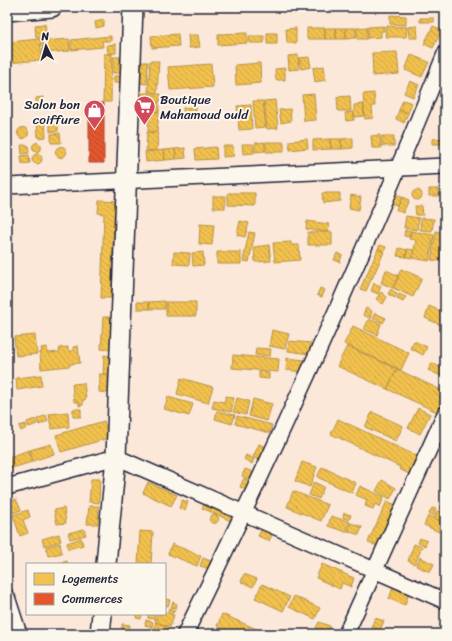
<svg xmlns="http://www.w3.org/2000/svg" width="452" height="641" font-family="Sriracha,sans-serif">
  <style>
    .homes { fill: url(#homes-back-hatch); stroke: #b49148 }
    .shops { fill: url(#shops-back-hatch); stroke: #aa4732 }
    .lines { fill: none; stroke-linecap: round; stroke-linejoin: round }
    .minor-casing { stroke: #22223b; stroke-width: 18 }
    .major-casing { stroke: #22223b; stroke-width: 22 }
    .minor { stroke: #fbf7ec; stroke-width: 15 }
    .major { stroke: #fbf7ec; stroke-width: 19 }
    .labels { text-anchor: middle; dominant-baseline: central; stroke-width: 4; stroke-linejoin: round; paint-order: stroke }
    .poi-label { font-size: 13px; fill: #22223b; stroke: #fbf7ec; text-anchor: start }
  </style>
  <defs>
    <pattern id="homes-back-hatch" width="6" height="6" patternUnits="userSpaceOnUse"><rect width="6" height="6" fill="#f2c14e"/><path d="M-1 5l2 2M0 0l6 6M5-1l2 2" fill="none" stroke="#cfa645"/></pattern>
    <pattern id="shops-back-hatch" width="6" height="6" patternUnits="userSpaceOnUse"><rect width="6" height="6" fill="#e4572e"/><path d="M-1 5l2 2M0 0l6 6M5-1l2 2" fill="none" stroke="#b84828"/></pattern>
  </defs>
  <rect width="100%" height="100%" fill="#fbe8d9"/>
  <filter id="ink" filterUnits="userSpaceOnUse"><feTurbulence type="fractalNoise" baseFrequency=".025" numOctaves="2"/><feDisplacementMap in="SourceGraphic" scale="8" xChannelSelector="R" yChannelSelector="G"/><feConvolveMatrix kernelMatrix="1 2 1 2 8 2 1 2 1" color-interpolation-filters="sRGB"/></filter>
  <g filter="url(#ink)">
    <path class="homes" d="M390 15 406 16V25L390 24Z
      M420 18H434V22H420Z
      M104 20V26L96 28 95 22Z
      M45 24 47 37 36 38 35 25Z
      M384 26V31H381V37L368 38V27Z
      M386 26 407 27 406 37H385Z
      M417 26 418 38H409L408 27Z
      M433 26 442 30 433 48 424 44Z
      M367 27V39H357V28Z
      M296 28V43H287L286 29Z
      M307 28H325V39H307Z
      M325 28H336V39H325Z
      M336 28H346V39H336Z
      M346 28H356V38L346 39Z
      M247 33V43L218 45V34Z
      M267 33H277V44H267Z
      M178 34 179 46 152 48 151 36Z
      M188 35H198L200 47 189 48Z
      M111 36V41H102L103 47 71 50V40Z
      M249 36H264V43H249Z
      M40 39 42 60 7 63V42Z
      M69 39 70 51 43 53 42 41Z
      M116 44V53L108 54 107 45Z
      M397 52 399 74 373 76 372 53Z
      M104 54H112L111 102H103Z
      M298 55 299 69 289 70 288 56Z
      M411 55 429 62 422 77 405 70Z
      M113 57H120V73H113Z
      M309 57 311 67 301 69 299 58Z
      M150 61H159L157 93 148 92Z
      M141 62H148L147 84 140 83Z
      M260 63 261 83 236 85 235 65Z
      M211 64 213 87 170 90 168 67Z
      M324 66 326 80 315 82 313 68Z
      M285 68V80H276L275 69Z
      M114 76H121L120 83H114Z
      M410 81 419 85 413 97 404 93Z
      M141 93H149V102H142Z
      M374 93 375 106H372L373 118 365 119 363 94Z
      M150 94H161L160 102H150Z
      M314 94 316 120 304 121 302 95Z
      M350 96 351 111H338L337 97Z
      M43 97 44 104 36 105V98Z
      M275 100 278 128 267 129 264 101Z
      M403 100 412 103 408 113 399 110Z
      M253 101H263L266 127 255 128Z
      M150 102 159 103V112L149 111Z
      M363 104 364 116 354 117V105Z
      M251 105 252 129 239 130 237 106Z
      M196 107V117L184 118 183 108Z
      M290 109 291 121 281 123 279 110Z
      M399 110 408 113 404 123 396 119Z
      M149 111 159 112 157 132 148 131Z
      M353 112 354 120 346 121 345 113Z
      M7 119H9L10 127 7 128Z
      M45 119 46 137 38 138 37 120Z
      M50 123H58V131L50 132Z
      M17.5 133a5.5 5.5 0 1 1 11 0a5.5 5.5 0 1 1-11 0Z
      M147 132 158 133 157 150 146 151Z
      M60 133 61 143H51V134Z
      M380 135 381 148H372L371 136Z
      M382 136H394V146H382Z
      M353 138V148L342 149 341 139Z
      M444 138V144H432V139Z
      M307 139 308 148 290 150 289 141Z
      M330 139H341L342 149H331Z
      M330 139 331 149 313 150V140Z
      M265 142V151L255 152V143Z
      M266 142H284V152H266Z
      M32.5 147a4.5 4.5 0 1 1 9 0a4.5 4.5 0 1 1-9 0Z
      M242 144H253L254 153 243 154Z
      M21 145H28L29 153 22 154Z
      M223 146H233L234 156 223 157Z
      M55.5 152a5.5 5.5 0 1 1 11 0a5.5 5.5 0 1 1-11 0Z
      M216 147 217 159 196 160 195 149Z
      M185 148 186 158 176 159 175 149Z
      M175 149 176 159 165 160 164 150Z
      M164 150 165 160 146 162 145 152Z
      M32 159a5 5 0 1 1 10 0a5 5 0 1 1-10 0Z
      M29 155 30 163 22 164 21 156Z
      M429 189H438L439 196H429Z
      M412 195a5 5 0 1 1 10 0a5 5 0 1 1-10 0Z
      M228 193H255V206L228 205Z
      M322 193H340V201L323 203Z
      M396 194 402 197 398 206 392 204Z
      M351 195 361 197 359 210 349 208Z
      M213 196H226L225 208H213Z
      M402 197 409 200 403 213 396 210Z
      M99 200 120 201 119 213H114L111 298H101L104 214 98 213Z
      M415 206H422L423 215H416Z
      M406 216 419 218 417 230 404 228Z
      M421 218 434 219 432 231 420 230Z
      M240 221 249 223 245 237 237 235Z
      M307 221 329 224 328 232 306 229Z
      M200 224 214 225 212 245 199 244Z
      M405 230 411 231 410 237 404 236Z
      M411 231 434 235 429 261 412 258 416 240 409 239Z
      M436 231 444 233 440 261 431 260Z
      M249 232 255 233 249 262 243 261Z
      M308 232H332V245H308Z
      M291 242V245H299L300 260 275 262 273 243Z
      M269 245 271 261 255 262 254 247Z
      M380 245 386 247 384 252 378 249Z
      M399 248 407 250 406 257 397 256Z
      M378 249 384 252 372 279 366 276Z
      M407 249 414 250 412 258 406 257Z
      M174 252 190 253 189 265 173 264Z
      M203 252 204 265 193 266 192 253Z
      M217 252H241V264H217Z
      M337 253 342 255 340 262 334 260Z
      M113 255H119V268H113Z
      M401 269 422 278 413 297 393 288Z
      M386 270 399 276 393 288 381 283Z
      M365 278 371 280 366 291 360 289Z
      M374 283 381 286 378 294 371 291Z
      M112 284 119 285 118 299 111 298Z
      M320 288 325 290 322 297 317 295Z
      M391 289 397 294 395 298 388 294Z
      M381 292 387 297 383 304 376 299Z
      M399 294 406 297 403 302 397 299Z
      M165 301V309H149V302Z
      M137 302H149V309H137Z
      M166 302H196V316H166Z
      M7 303H9V316H7Z
      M429 306 445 313V327L425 318Z
      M366 308 372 311 370 318 363 315Z
      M375 313 386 318 383 323 372 318Z
      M103 317H111L110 350 101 349Z
      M369 319 381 324 377 335 364 329Z
      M7 324H9L10 338H7Z
      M353 326 409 353 401 370 344 344Z
      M272 330 289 334 285 349 269 346Z
      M35 335 37 354 16 356 14 337Z
      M289 341 311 343 310 354 288 351Z
      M414 341 427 347 423 355 410 348Z
      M78 346 80 363 70 364V366L41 369 40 352H42L41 348 47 347 48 353 60 352 59 348 68 347V351H73V347Z
      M347 346 397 369 387 389 337 366Z
      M256 348 271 349 270 356 255 355Z
      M104 355 111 356 110 374H103Z
      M233 355 279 359 278 372 232 368Z
      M287 358 305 360 303 372 286 370Z
      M432 363 445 370 443 377 428 370Z
      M397 369 445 392 437 412 387 389Z
      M259 372 269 373V379L259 378Z
      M99 374 108 375V393L99 392Z
      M9 375 10 382H7V376Z
      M41 375 42 386 17 390 16 378Z
      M181 378 213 387 208 403 177 394Z
      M84 383 86 399 83 400V405L79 406V402H74L72 384Z
      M226 396 234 398 231 412 212 408 214 400 224 402Z
      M168 397 193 404 189 416 164 409Z
      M237 398 249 401 246 415 233 412Z
      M253 399 272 404 267 421 249 416Z
      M418 408 430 414 420 434 408 428Z
      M73 409H81V417H73Z
      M217 411 235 415 232 424 215 419Z
      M68 412 69 427 51 429 49 414Z
      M372 412 403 426 396 441 365 427Z
      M46 415 48 421 39 425 37 419Z
      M237 416 272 425 270 433 235 424Z
      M35 419 37 424 29 427 27 422Z
      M338 419 421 458 413 476 399 469 400 467 331 434Z
      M104 421 109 438 61 452 56 435Z
      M26 424 27 428 21 431 19 426Z
      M51 444 54 454 33 461 30 450Z
      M259 444 266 447 259 461 253 457Z
      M29 450 32 462 12 468 9 457Z
      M246 455 254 459 252 464 244 459Z
      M8 462 10 469 7 470V463Z
      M302 462 317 467 310 487 295 481Z
      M322 467 356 483 352 493 317 477Z
      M245 469 255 473 252 480 242 476Z
      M244 478 251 482 247 491 240 487Z
      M91 479H100L99 503 89 502Z
      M382 480 396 488 390 499 376 491Z
      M148 482 177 495 171 506 143 493Z
      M314 482 324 487 319 499 309 495Z
      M360 486 384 497 380 507 375 504 373 509 365 506 367 500 356 495Z
      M293 491 328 505 321 521 287 507Z
      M16 499 21 510 13 513 9 502Z
      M182 500 188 502 185 511 179 508Z
      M206 501 236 516 233 522 202 508Z
      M387 501 398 506 379 547 368 542Z
      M89 506H99L98 524H87Z
      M441 506 445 508V514L439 511Z
      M64 508 66 523 57 524 54 510Z
      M432 508 436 509 433 516 429 514Z
      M28 510 30 517 23 520 28 533 20 536 13 515Z
      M437 511 445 515V523L434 518Z
      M344 513 351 515 349 520 343 518Z
      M209.5 519a4.5 4.5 0 1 1 9 0a4.5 4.5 0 1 1-9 0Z
      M331 516 350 522 346 532 328 526Z
      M428 516 445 523 441 533 424 525Z
      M351 523 362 527 359 535 348 531Z
      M262 528 273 533 269 541 258 536Z
      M84 529 86 535 70 539 68 533Z
      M140 531 153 532 151 564H138Z
      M59 534 61 541 44 546 42 539Z
      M81 538 83 545 68 549 67 543Z
      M420 538 427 541 425 546 418 543Z
      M60 543 62 553 48 556 46 547Z
      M172 544 201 556 197 566 168 554Z
      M414 544 422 547 415 564 408 561Z
      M420 557 434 564 430 572 416 566Z
      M203 558 216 563 213 570 200 566Z
      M67 561 68 564H57Z
      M322 564 354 578 351 587 342 583 340 589 316 578Z
      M244 574 257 579 253 587 241 582Z
      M262 584 290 597 283 611 255 598Z
      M393 587 409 593 405 605 389 599Z
      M294 596 320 608 315 619 289 607Z
      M165 599 170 600 168 606 165 605Z
      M173 602 177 604 176 608 171 607Z
      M169 608 175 610 173 613 168 611Z
      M165 612 174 615 170 627 155 622 157 614H165Z
      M137 614H142L141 619 136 618Z
      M148 614H155L154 619 148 618Z
      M222 614 261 631 264 634H236L217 626Z
      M375 618 384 621 380 630 371 627Z
      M146 620 153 622 152 627 145 625Z
      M7 621 12 632 7 634Z
      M156 622 168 627 166 634 153 629Z
      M319 622 330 626 328 632 316 628Z
      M122 624 130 625 129 631 122 630Z
      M217 629 229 634H215Z
      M134 630H141V634H134Z"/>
    <path class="shops" d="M89 103H104V163H89Z"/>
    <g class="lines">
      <defs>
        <path id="minor" d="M7 186 445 166
          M7 487 116 457 445 601
          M7 597 19 634
          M185 634C278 444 366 251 445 54
          M346 634 445 414"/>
        <path id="major" d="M7 11 52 7
          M106 564 116 457 133 7
          M100 634 102 614"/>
      </defs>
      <use href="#minor" class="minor-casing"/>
      <use href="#major" class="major-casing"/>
      <use href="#minor" class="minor"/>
      <use href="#major" class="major"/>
    </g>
  </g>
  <defs>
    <symbol id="supermarket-pin" viewBox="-11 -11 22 30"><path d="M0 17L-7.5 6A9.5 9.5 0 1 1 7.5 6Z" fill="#d1495b" stroke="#fbf7ec"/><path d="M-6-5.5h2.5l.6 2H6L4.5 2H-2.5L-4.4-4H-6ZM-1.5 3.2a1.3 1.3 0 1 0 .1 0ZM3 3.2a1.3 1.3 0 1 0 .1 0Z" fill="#fff"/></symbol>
    <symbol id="shop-pin" viewBox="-11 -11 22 30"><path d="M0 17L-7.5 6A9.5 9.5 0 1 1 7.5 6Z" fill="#d1495b" stroke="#fbf7ec"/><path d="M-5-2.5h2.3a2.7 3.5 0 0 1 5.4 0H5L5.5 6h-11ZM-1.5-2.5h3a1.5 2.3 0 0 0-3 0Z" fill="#fff"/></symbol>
  </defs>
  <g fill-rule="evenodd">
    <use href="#supermarket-pin" x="132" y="94" width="25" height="34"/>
    <use href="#shop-pin" x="82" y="98" width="25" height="34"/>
  </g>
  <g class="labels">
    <g class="poi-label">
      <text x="160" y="99">Boutique<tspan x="160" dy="15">Mahamoud ould</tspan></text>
      <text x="80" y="104" text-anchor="end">Salon bon<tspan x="80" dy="15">coiffure</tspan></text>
    </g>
  </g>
  <rect width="452" height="641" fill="none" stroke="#fbf7ec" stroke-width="24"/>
  <rect x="12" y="12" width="428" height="617" fill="none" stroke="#22223b" stroke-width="1.5" filter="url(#ink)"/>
  <rect x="26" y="563" width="140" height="52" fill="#fbf7ec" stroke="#a4a2a5"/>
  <rect x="34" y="573" width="20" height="12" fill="#f2c14e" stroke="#a4a2a5"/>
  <text x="62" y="583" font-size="12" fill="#22223b">Logements</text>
  <rect x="34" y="593" width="20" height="12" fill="#e4572e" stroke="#a4a2a5"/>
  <text x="62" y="603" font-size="12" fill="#22223b">Commerces</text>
  <g transform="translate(46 46) rotate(355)" stroke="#fbf7ec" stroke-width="3" paint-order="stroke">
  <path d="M0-3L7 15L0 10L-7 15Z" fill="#22223b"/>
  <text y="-6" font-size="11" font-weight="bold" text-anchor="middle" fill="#22223b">N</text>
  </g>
</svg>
